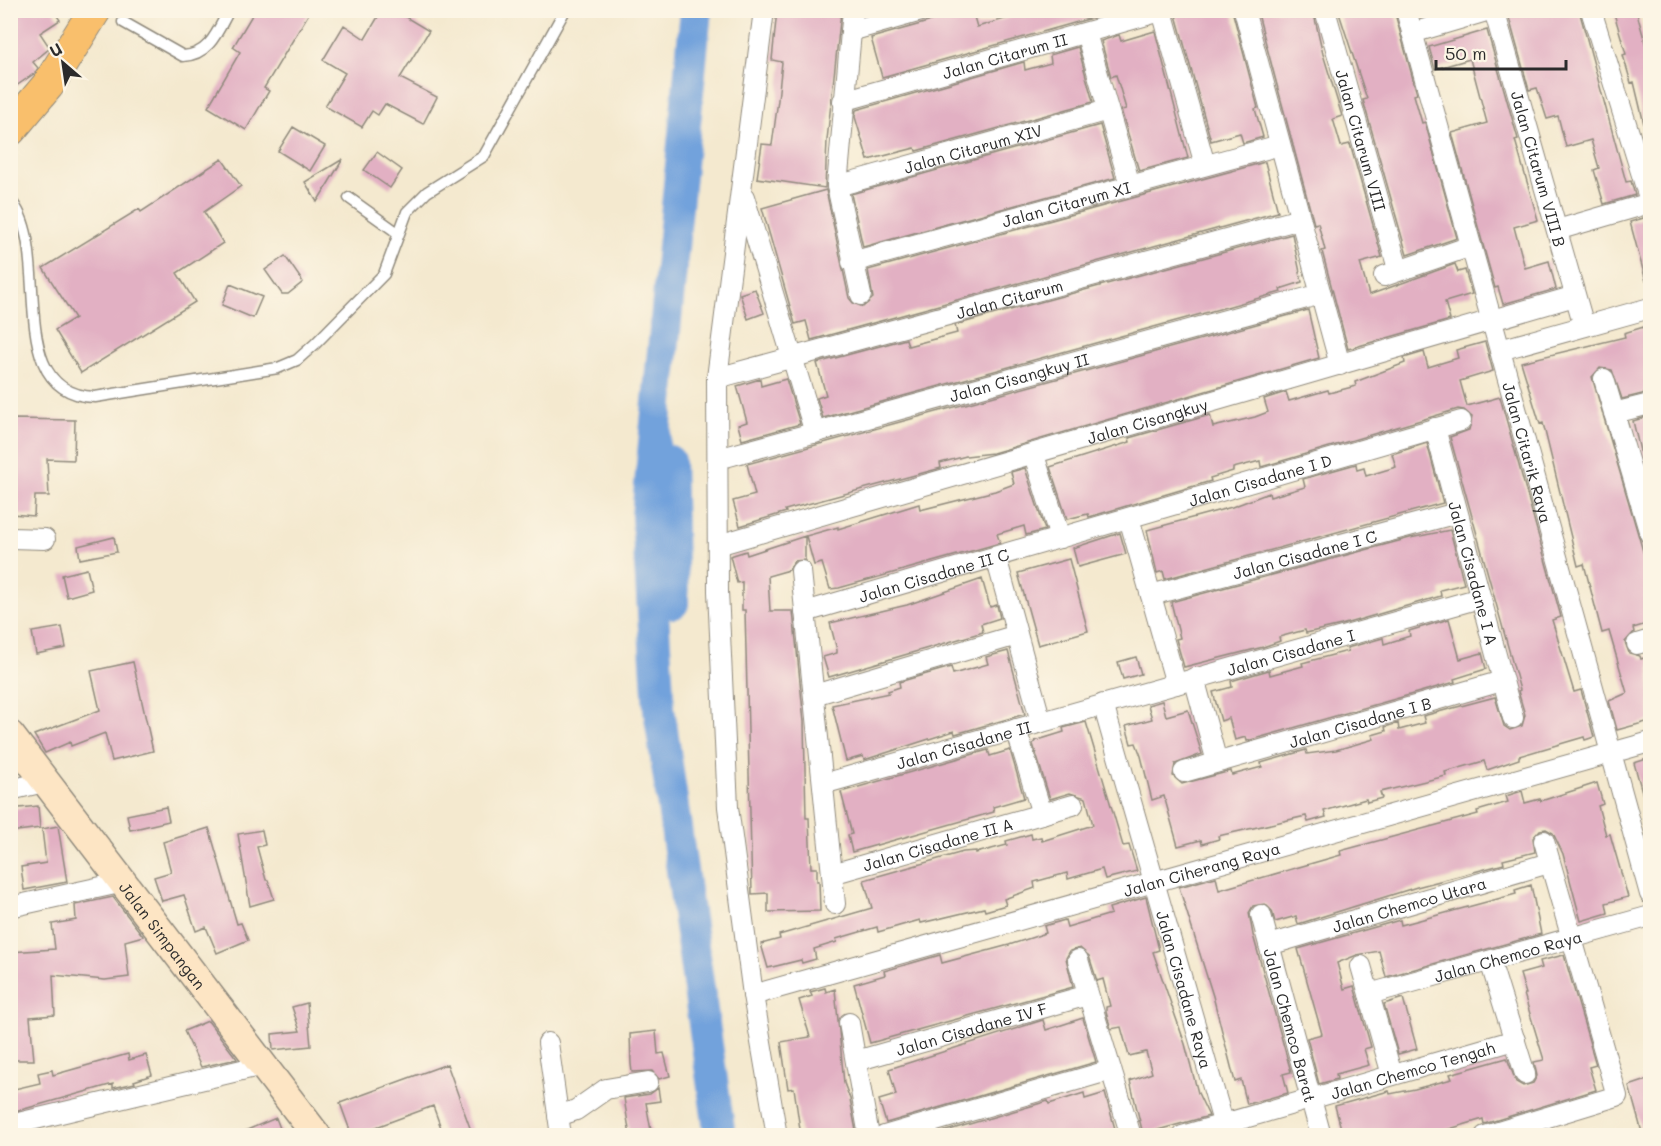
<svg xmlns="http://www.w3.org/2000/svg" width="1661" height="1146" font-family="Mali,sans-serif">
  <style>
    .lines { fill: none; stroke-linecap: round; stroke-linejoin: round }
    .river { stroke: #72a2dc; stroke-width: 32 }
    .building { fill: #e2b0c3 }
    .lane-casing { stroke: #908a7d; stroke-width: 13 }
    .street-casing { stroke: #908a7d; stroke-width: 22 }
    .secondary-casing { stroke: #908a7d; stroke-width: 31 }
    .primary-casing { stroke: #908a7d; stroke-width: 34 }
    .lane { stroke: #fff; stroke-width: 10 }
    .street { stroke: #fff; stroke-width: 20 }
    .secondary { stroke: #fde5c4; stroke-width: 28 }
    .primary { stroke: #f9bf6c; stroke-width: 32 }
    .labels { text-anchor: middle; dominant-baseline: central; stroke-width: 6; stroke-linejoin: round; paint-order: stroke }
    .street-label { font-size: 16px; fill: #2b2b2b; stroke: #fcf5e5 }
  </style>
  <rect width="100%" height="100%" fill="#fcf5e5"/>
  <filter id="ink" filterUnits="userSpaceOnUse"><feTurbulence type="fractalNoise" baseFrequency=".0167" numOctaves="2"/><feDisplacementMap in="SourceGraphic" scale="12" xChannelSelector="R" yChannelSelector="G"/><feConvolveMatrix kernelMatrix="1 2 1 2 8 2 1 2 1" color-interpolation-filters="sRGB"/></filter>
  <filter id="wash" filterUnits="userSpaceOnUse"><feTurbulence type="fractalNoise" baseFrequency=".008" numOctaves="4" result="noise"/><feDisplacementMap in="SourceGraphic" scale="24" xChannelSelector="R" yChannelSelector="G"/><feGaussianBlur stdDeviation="1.35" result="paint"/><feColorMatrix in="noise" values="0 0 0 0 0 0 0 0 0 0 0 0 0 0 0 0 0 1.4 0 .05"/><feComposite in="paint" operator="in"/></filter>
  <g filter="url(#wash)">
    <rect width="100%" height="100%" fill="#f4e9cf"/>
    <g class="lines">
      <path class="river" d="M696 10 647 516 659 709 720 1136
        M669 461 673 603"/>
    </g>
    <g id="blocks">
      <path class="building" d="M10 10H53L60 20 40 33 50 48 33 62 38 68 35 73 10 90Z
        M255 10H311L264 88 269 91 246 130 208 107 240 52 233 47Z
        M382 10H394L429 31 400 78 437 97 423 124 385 104 378 115 372 111 362 127 325 106 345 73 323 60 344 25 365 39Z
        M777 10 841 12 827 140 825 188 757 178 762 144 772 145 778 100 782 62 772 60Z
        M946 10H972L977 27 1035 10 1113 12 882 77 871 38 928 22 947 13Z
        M1189 10H1232L1258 108 1255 109 1263 137 1243 143 1240 133 1211 141 1176 15 1177 11Z
        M1257 10H1313L1323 54 1342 116 1333 119 1341 146 1350 144 1382 257 1360 263 1369 295 1455 264 1458 272 1465 270 1472 294 1445 302 1450 320 1348 349 1322 251 1325 250 1318 223 1314 224Z
        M1338 10H1394L1417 94 1414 95 1422 123 1425 122 1457 238 1407 255 1363 100 1367 99Z
        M1519 10H1579L1626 182 1631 181 1635 195 1604 204 1594 170 1599 168 1591 140 1566 147 1558 116 1547 119 1537 88 1529 90 1508 14Z
        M1613 10H1636L1650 60V127L1645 128 1634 82 1631 83 1623 55 1626 54Z
        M1487 30 1518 139 1515 140 1538 220 1514 227 1525 268 1549 261 1556 289 1503 304 1498 287 1495 288 1452 133 1487 123 1470 59 1435 69 1429 47Z
        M1155 31 1188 158 1139 171 1121 110 1126 109 1116 75 1111 77 1101 41 1119 35 1121 41Z
        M1078 47 1093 102 916 151 915 148 868 160 855 117 856 110 1024 62 1025 70 1051 63 1050 55Z
        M1100 125 1115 178 863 247 851 194Z
        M293 127 325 146 310 171 278 151Z
        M377 152 402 170 390 188 364 170Z
        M222 159 241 186 204 212 223 243 177 273 195 302 81 373 55 330 75 318 43 268 139 209 141 212Z
        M343 159 317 202 305 182Z
        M1265 162 1278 212 811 340 806 321 795 324 762 208 826 190 849 298 853 303 863 307 873 298 868 270Z
        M1647 217 1650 229V280L1646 281 1630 222Z
        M1292 234 1302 282 1280 289 1281 292 823 418 817 398 826 395 817 363 906 339 908 346 957 333 955 325Z
        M285 256 303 282 288 294H282L265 270Z
        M230 284 262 297 253 318 222 305Z
        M755 289 764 313 748 319 740 294Z
        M1308 310 1319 358 993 453 966 456 940 463 941 468 785 510 786 512 740 526 733 501 755 495 747 464Z
        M1650 325V392L1622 399 1612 370 1600 368 1592 377 1650 575V623L1633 628 1634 632 1625 642 1629 653 1640 656 1641 659 1650 656V721L1617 730 1609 701 1627 693 1609 631 1602 633 1584 564 1578 566 1543 423 1540 424 1521 362 1625 337 1624 333Z
        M1485 342 1493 371 1460 381 1467 406 1500 397 1561 617 1552 620 1574 692 1581 690 1594 737 1585 740 1584 737 1519 756V759L1487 770 1484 761 1445 772 1446 776 1380 792 1382 798 1367 802 1366 799 1324 811 1326 817 1308 822 1306 816 1218 836 1219 839 1202 844 1201 840 1178 846 1164 796 1152 800 1141 756 1136 743 1131 744 1126 726 1152 719 1148 705 1162 701 1166 716 1188 710 1202 754 1175 764 1173 776 1182 784 1231 771 1232 775 1262 767 1261 763 1306 750 1307 754 1336 750 1374 739 1372 735 1386 731 1385 727 1398 723 1399 730 1425 723 1423 716 1495 697 1504 726 1510 730 1522 726 1525 715 1518 691 1520 690 1450 437 1469 430 1472 417 1464 410 1458 409 1261 467 1260 461 1233 468V471L1210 478 1211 481 1089 517 1088 514 1067 519 1050 467 1130 442 1129 438 1210 415 1213 427 1255 417 1268 412 1264 399 1286 392 1289 401 1328 390 1329 393 1356 386 1355 382 1405 363 1404 358 1424 352 1428 367 1458 358 1456 350Z
        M760 379 761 386 786 379 800 424 742 440 738 425 747 422 737 386Z
        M1650 416V494L1633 421Z
        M12 419 75 420 74 460 47 459 49 496H35L34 516 12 514 15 484H10Z
        M1427 443 1443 503 1165 579 1163 571 1157 573 1147 530 1232 507 1269 493 1270 497 1305 487 1303 479 1356 464 1357 470 1364 468 1366 476 1396 467 1392 454Z
        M1025 468 1045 530 1026 535 1024 526 997 534 1000 543 839 588 830 589 822 563 814 565 806 536 838 527V529L919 504 920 510 995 491 1014 484 1011 472Z
        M1450 530 1464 584 1440 590 1441 596 1341 625 1306 633 1305 630 1279 637 1280 641 1263 647 1184 667 1176 639 1180 638 1171 602 1410 538Z
        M1120 533 1126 554 1078 567 1073 548Z
        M805 536V560L794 561 789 570 768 576 770 611H793L804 722 806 818H809L811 868H817V881H819L820 911 768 912V893L752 894 745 610H742V582L737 583 730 556 746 551 747 555Z
        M114 537 117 552 80 559 78 546Z
        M1069 559 1088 631 1038 645 1018 573Z
        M87 569 92 590 67 597 62 575Z
        M982 579 990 607 997 605 1000 618 981 624 983 632 829 677 823 657 837 653V650L830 623 907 605Z
        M1449 619 1460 659 1482 653 1486 669 1454 679 1455 682 1247 741 1246 737 1235 740 1229 718 1221 721 1213 692 1232 687 1231 681 1269 670 1270 675 1303 666 1302 663 1348 651 1347 648 1383 638 1384 644 1410 636 1409 631Z
        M62 627 66 648 36 654 32 632Z
        M1008 651 1025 714 955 734 954 731 864 760 863 756 846 761 832 705 889 693 888 691 900 687 899 682 951 667 953 674 988 664 986 657Z
        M1136 657 1141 674 1123 679 1118 662Z
        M133 662 153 751 112 761 105 733 71 746 70 742 45 753 34 735 100 710 91 671Z
        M1086 722 1123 846 1129 845 1137 871 1105 879 1102 869 1068 879 1067 873 1034 882 1035 888 1004 899 1006 905 985 911 984 908 921 923 920 920 878 932 877 927 836 939 837 942 814 949 816 959 802 963 801 960 768 968 761 944 780 939 779 935 872 908 864 880 963 852 976 851V853L1007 845 1006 841 1031 834 1032 839 1041 837 1042 841 1093 825 1086 798 1070 793 1050 799 1033 744 1035 741 1064 732 1063 728Z
        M988 750 990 756 1010 750 1024 798 993 807 994 812 852 852 848 835 852 834 841 792Z
        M1650 758V805L1646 806 1634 763Z
        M1597 783 1603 804 1598 806 1606 835 1610 834 1628 897 1606 903 1608 913 1581 921 1563 854 1553 833 1546 829 1540 830 1533 838 1535 852 1503 860 1504 864 1417 887 1298 924 1296 916 1275 922 1272 911 1265 904 1253 906 1249 913 1253 935 1291 1072 1283 1074 1288 1093 1247 1104 1241 1080 1235 1082 1213 996 1179 887 1216 877 1219 890 1341 855 1340 851 1478 814 1477 811 1508 802 1506 796 1522 791 1525 803 1540 799 1541 801Z
        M38 806 40 828 10 832V809Z
        M166 807 169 821 130 830 127 815Z
        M58 826 67 882 24 890 21 867 46 863 42 829Z
        M209 828 237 924 241 923 248 940 217 953 206 927 196 931 184 895 162 901 154 877 171 872 163 842Z
        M262 830 265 845 257 847 266 880H268L274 899 250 906 238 834Z
        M1531 885 1541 934 1386 977 1379 951 1357 955 1337 963 1344 989 1354 986 1371 1047 1364 1049 1369 1065 1336 1074 1337 1079 1319 1084 1307 1038 1322 1034 1298 949 1400 920 1401 925 1516 894 1515 890Z
        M113 897 143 936 125 941 129 977 105 980 53 975 55 1015 30 1017 34 1060H10V952L55 949 52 924 76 920 75 905Z
        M1146 897 1159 950 1153 952 1185 1044 1198 1093 1209 1116 1143 1134 1130 1081 1152 1073 1146 1052 1129 1056 1121 1027 1111 1029 1106 1012V1007L1110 1006 1103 979 1097 981 1089 956 1080 948 1070 951 1066 958 1073 987 870 1043 854 984 885 975 884 971 940 955 942 963 1009 945 1046 933 1044 926 1065 920 1067 927 1111 914 1109 908Z
        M1564 955 1596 1065 1589 1067 1596 1090 1484 1124 1483 1119 1426 1136H1343L1335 1106 1389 1091 1390 1094 1415 1089 1452 1079 1450 1074 1475 1067 1507 1058 1516 1082 1523 1086 1533 1083 1537 1076 1534 1062 1544 1060 1524 994H1526L1520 974 1542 968 1540 961Z
        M825 988 826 992 835 989 844 1083 850 1099 857 1136H835L834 1131 801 1136 794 1088 788 1089 781 1042 810 1037 799 1000 812 996 810 992Z
        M1403 998 1417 1049 1398 1054 1384 1004Z
        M307 1003 311 1046 273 1050 272 1034 300 1031 292 1007Z
        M1083 1018 1096 1062 886 1123 879 1100 896 1095 889 1069 1043 1020 1046 1030Z
        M208 1021 237 1059 201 1067 184 1031Z
        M656 1031 658 1054 664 1053 670 1076 659 1079 652 1071 632 1072 631 1064 630 1034Z
        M128 1054 129 1060 146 1055 152 1075 134 1081 135 1083 113 1088V1084L10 1113V1090L40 1083 38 1073 52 1070 53 1075Z
        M447 1064 473 1136H444L433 1106 352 1136 340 1103Z
        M1650 1079V1136H1643L1629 1086Z
        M658 1088 660 1101 646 1103 652 1136H630L624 1098 650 1094Z
        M1084 1093 1085 1099 1105 1093 1117 1136H929L1048 1101 1049 1104Z
        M276 1118 283 1136H235V1135Z"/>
    </g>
  </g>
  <g filter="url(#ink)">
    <use href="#blocks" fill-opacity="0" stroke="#908a7d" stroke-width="1.5"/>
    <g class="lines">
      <defs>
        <path id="lane" d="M123 22 183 56C210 55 218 30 229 10
          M349 198 398 233
          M10 200C55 248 0 394 95 397L278 368 297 360 315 344 384 274 407 212 427 192 484 156 565 10"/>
        <g id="street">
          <path d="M764 10 717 378 718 591 728 807 753 995 777 1136"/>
          <path d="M853 10 837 186 861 295"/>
          <path d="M1244 10 1340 365"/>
          <path id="s1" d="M1325 10 1398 269"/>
          <path id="s2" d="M1406 10 1650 894"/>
          <path id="s3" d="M1494 10 1584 326"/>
          <path d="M1591 10 1650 201"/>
          <path d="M1162 11 1205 165"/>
          <path d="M851 31 925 10"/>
          <path d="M1086 33 1130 185"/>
          <path d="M1412 33 1490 10"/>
          <path id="s4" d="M843 101 1165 10"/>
          <path id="s5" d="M837 186 1108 110"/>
          <path d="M744 197 815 433"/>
          <path d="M1557 230 1650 203"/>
          <path id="s6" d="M852 262 1280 145"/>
          <path d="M1384 276 1471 246"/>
          <path d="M1500 350 1650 308"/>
          <path id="s7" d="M717 378 1300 219"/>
          <path d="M1604 379 1650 534"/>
          <path d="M1614 413 1650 404"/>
          <path id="s8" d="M1435 428 1513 718"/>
          <path d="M1034 455 1060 538"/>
          <path id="s9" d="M718 459 1321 294"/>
          <path d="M1129 518 1176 684"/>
          <path d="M10 538 45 539"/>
          <path id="s10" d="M718 545 1575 296"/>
          <path d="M996 557 1041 722"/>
          <path d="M801 571 835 904"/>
          <path id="s11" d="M1151 595 1457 513"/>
          <path id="s12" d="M805 612 1461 421"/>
          <path d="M1637 644 1650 640"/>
          <path d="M1194 678 1217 762"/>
          <path d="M814 695 1017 635"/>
          <path id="s13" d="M1103 704 1227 1136"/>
          <path d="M1016 729 1042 814"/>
          <path id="s14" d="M1184 772 1502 681"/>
          <path id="s15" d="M823 784 1480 598"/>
          <path d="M10 790 44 782"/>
          <path id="s16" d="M832 874 1073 805"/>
          <path d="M10 907 124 882"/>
          <path id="s17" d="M1261 915 1321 1136"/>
          <path id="s18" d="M1269 945 1549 863"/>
          <path d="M1078 960 1131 1136"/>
          <path d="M1490 961 1525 1074"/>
          <path d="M1361 966 1392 1075"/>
          <path id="s19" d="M1369 994 1647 917"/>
          <path id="s20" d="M753 995 1650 742"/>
          <path d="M849 1023 869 1136"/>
          <path d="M548 1043 561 1136"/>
          <path id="s21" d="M856 1061 1088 995"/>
          <path d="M558 1116 576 1110 606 1089 648 1082"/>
          <path d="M10 1125 263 1065"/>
          <path d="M884 1136 1111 1070"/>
          <path id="s22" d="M1182 1136 1515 1040"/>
          <path d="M1485 1136 1617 1096 1544 841"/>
        </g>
        <g id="secondary">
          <path id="s23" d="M10 735 317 1136"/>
        </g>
        <path id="primary" d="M10 130 48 85 95 10"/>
      </defs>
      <use href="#lane" class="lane-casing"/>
      <use href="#street" class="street-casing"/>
      <use href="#secondary" class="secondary-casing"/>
      <use href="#primary" class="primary-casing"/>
      <use href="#lane" class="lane"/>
      <use href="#street" class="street"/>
      <use href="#secondary" class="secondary"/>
      <use href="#primary" class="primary"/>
    </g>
  </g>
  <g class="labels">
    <g class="street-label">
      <text stroke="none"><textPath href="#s4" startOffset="168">Jalan Citarum II</textPath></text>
      <text stroke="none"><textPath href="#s1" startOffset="135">Jalan Citarum VIII</textPath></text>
      <text stroke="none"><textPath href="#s5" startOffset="141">Jalan Citarum XIV</textPath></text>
      <text stroke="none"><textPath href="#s3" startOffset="165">Jalan Citarum VIII B</textPath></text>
      <text stroke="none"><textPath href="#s6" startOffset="222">Jalan Citarum XI</textPath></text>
      <text stroke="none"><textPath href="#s7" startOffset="303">Jalan Citarum</textPath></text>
      <text stroke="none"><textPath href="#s9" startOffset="312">Jalan Cisangkuy II</textPath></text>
      <text stroke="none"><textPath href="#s10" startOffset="447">Jalan Cisangkuy</textPath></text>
      <text stroke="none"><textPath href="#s2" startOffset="459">Jalan Citarik Raya</textPath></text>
      <text stroke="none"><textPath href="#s12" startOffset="474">Jalan Cisadane I D</textPath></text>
      <text stroke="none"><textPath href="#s11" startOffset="159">Jalan Cisadane I C</textPath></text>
      <text stroke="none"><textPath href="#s8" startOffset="150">Jalan Cisadane I A</textPath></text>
      <text stroke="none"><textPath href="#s12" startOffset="134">Jalan Cisadane II C</textPath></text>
      <text stroke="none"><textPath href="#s15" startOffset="486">Jalan Cisadane I</textPath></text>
      <text stroke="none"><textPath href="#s14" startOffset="183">Jalan Cisadane I B</textPath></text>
      <text stroke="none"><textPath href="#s15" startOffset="146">Jalan Cisadane II</textPath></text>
      <text stroke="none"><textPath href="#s16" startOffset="110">Jalan Cisadane II A</textPath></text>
      <text stroke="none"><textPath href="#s20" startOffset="466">Jalan Ciherang Raya</textPath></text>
      <text stroke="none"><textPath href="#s18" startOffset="146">Jalan Chemco Utara</textPath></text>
      <text stroke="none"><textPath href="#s23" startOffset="252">Jalan Simpangan</textPath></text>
      <text stroke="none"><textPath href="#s19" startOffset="144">Jalan Chemco Raya</textPath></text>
      <text stroke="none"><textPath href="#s13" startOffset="297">Jalan Cisadane Raya</textPath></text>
      <text stroke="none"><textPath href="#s17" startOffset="114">Jalan Chemco Barat</textPath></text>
      <text stroke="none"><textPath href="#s21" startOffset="120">Jalan Cisadane IV F</textPath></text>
      <text stroke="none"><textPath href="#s22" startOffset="240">Jalan Chemco Tengah</textPath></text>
    </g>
  </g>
  <rect width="1661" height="1146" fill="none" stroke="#fcf5e5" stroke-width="36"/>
  <g transform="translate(63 63) rotate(331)" stroke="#fcf5e5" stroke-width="4.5" paint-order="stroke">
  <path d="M0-4.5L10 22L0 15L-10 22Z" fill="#2b2b2b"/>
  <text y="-9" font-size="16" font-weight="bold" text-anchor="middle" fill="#2b2b2b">U</text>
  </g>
  <path d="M1436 60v9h130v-9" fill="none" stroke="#2b2b2b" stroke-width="3"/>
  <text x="1445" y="60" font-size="18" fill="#2b2b2b" stroke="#fcf5e5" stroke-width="4.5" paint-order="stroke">50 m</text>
</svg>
